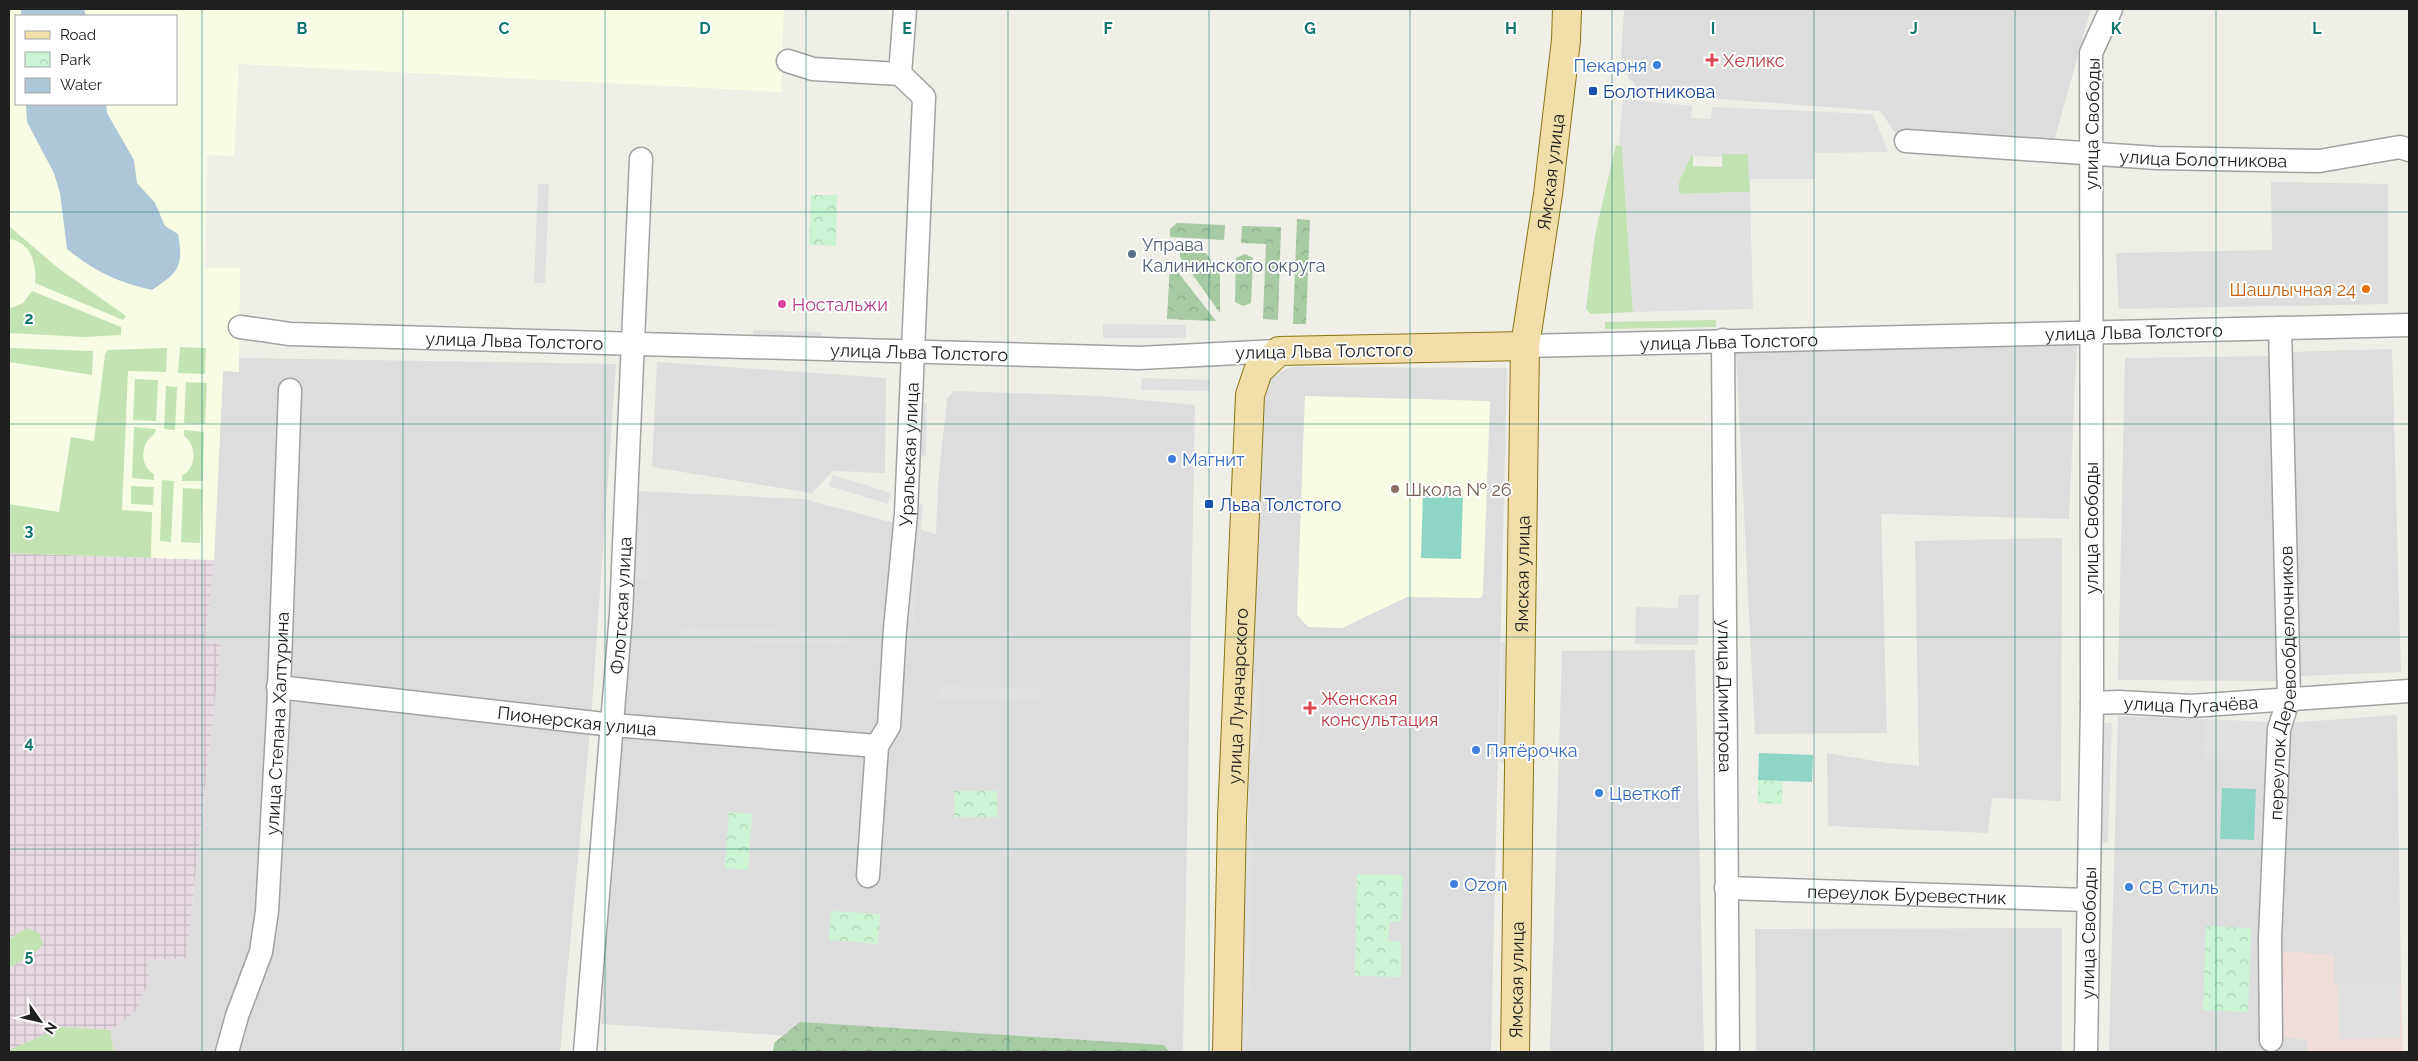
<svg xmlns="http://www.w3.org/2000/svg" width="2418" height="1061" font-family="Raleway,sans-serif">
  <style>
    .residential { fill: #dedddd }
    .commercial { fill: #eeddd8 }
    .industrial { fill: url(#industrial-grid) }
    .education { fill: #f8fce4; fill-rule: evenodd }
    .grass { fill: #c3e3b3 }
    .forest { fill: url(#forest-crowns) }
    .park { fill: url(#park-crowns) }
    .pitch { fill: #8ed5c5 }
    .parking { fill: #e0e0e0 }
    .water { fill: #adc7d8 }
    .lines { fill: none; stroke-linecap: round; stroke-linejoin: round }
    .minor-casing { stroke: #a1a1a1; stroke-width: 25 }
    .major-casing { stroke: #8a7511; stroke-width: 30 }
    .minor { stroke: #fff; stroke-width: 22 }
    .major { stroke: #f2deaa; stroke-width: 28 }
    .grid { fill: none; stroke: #0f766e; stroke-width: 1; stroke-opacity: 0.55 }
    .health-dot { fill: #e0444e; stroke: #fff; stroke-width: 2 }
    .shop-dot { fill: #3f7fe0; stroke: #fff; stroke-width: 2 }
    .transit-dot { fill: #1a4fb4; stroke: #fff; stroke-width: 2 }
    .service-dot { fill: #5c6f8a; stroke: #fff; stroke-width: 2 }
    .food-dot { fill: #e8710a; stroke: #fff; stroke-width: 2 }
    .hotel-dot { fill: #d1479c; stroke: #fff; stroke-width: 2 }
    .education-dot { fill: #8d6e63; stroke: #fff; stroke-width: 2 }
    .labels { text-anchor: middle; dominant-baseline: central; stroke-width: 4; stroke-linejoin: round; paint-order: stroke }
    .health-label { font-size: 18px; fill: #be3a42; stroke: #fff; text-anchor: start }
    .shop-label { font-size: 18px; fill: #366cbe; stroke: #fff; text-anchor: start }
    .transit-label { font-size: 18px; fill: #164399; stroke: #fff; text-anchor: start }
    .street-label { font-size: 18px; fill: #202020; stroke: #fff }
    .service-label { font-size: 18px; fill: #4e5e75; stroke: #fff; text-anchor: start }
    .food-label { font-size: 18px; fill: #c56008; stroke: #fff; text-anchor: end }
    .hotel-label { font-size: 18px; fill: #b23c85; stroke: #fff; text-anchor: start }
    .education-label { font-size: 18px; fill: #785e54; stroke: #fff; text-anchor: start }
    .grid-label { font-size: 16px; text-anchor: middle; font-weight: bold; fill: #0f766e; stroke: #fff; stroke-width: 4; stroke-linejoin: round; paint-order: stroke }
  </style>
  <defs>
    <pattern id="industrial-grid" width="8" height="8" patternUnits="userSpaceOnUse" patternTransform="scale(1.25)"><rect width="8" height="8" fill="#e7dae3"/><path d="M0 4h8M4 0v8" fill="none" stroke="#c6bbc2"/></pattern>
    <pattern id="forest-crowns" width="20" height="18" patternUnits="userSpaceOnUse" patternTransform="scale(1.25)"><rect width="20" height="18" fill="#a6caa1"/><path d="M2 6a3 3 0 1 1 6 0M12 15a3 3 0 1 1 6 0" fill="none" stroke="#8fad8a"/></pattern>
    <pattern id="park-crowns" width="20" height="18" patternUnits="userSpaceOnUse" patternTransform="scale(1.25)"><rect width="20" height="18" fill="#caf4d3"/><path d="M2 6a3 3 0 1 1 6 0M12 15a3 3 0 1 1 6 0" fill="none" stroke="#add1b5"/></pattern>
  </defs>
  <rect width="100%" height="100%" fill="#efeee7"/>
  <path class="residential" d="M1624 9H2091L2052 148 1897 135 1880 111 1643 93 1628 77 1621 57Z
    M2271 182 2388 184V304L2119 309 2116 253 2272 250Z
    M2077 343 2069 519 1881 514 1887 733 1755 734 1736 353Z
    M2392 349 2401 672 2300 676 2290 352Z
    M2274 356 2278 681 2118 680 2125 358Z
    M239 358 616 364 591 719 560 1052H114L110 1030 135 1012 149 981 148 960 186 958 221 645 205 641 214 560 223 371H239Z
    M657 362 886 378 885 473 833 471 812 493 652 467Z
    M1292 367 1507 368 1491 1052H1240L1262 390 1275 374Z
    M954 391 1100 396 1195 405 1183 1052H1045L601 1024 635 491 804 499 936 534 938 483 947 399Z
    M2062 538 2061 801 1992 798 1988 833 1828 826 1827 753 1887 763 1919 766 1915 541Z
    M1695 650 1704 1052H1550L1562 651Z
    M2397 715 2401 985H2333L2280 1037 2307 1039V1052H2109L2118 716 2287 723Z
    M2062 928V1052H1756L1755 929Z"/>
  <path class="commercial" d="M2276 951 2334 955V985H2401L2403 1052H2307V1039L2280 1037Z"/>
  <path class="industrial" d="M9 553 214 560 205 641 221 645 186 958 148 960 149 981 135 1012 110 1030 62 1027 9 1050V968L32 955 27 928 9 939Z"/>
  <path class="education" d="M9 9H784L781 92 239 64 234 156 207 155 205 268H240L239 372 223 371 214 560 9 553ZM16 16H176V104H16Z
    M1305 396 1490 401 1483 594 1481 598 1407 597 1342 628 1308 627 1297 615Z"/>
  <path class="grass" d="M1616 145 1622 146 1633 312 1591 314 1586 309 1595 235Z
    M1722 154H1749L1750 192 1679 194V181L1691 156H1693V166L1722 167Z
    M9 226 58 268 126 316 123 320 35 283C37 264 31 242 9 239Z
    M32 291 121 327V335L84 337 9 333V309L23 303Z
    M1716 320V327L1605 329V322Z
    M180 347 206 348 205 374 178 373Z
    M9 348 93 351 92 375 9 362Z
    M167 348 166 372 128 371 122 510 152 512 151 558 9 553V504L59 512 71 437 94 441 105 355 108 350Z
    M135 379 158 380 156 421 133 420Z
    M186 382 207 383 205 424 184 423Z
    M166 386 177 387 175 430 164 429Z
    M134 427 156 429C155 436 150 436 147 442 140 453 143 468 154 474V480L132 478Z
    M184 430 204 432 203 481H182V476C197 467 197 445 184 436Z
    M162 480 174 481 171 542 160 541Z
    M131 486 154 487 153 505 131 504Z
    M183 488 202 489 200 543 181 542Z
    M27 928 39 933 43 945 32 955 9 968V939Z
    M62 1027 110 1030 114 1052H9V1050Z"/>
  <path class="forest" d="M1297 219 1310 220 1306 324H1293Z
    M1177 223 1225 225 1224 240 1170 237V229Z
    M1242 226 1281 227 1278 320 1263 319 1266 244 1241 243Z
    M1180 252 1206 253 1220 273V313L1180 257Z
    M1245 254 1253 258 1251 303 1243 306 1235 302 1236 258Z
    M1170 262 1216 321 1167 319Z
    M800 1022 1164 1045 1169 1052H773L774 1043Z"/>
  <path class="park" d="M811 195H837L836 246 809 245Z
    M1758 780 1783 781 1782 804 1758 803Z
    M954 791H997L998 817H954Z
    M729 812 752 814 748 870 725 868Z
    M1357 874 1403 875 1401 922 1390 921 1388 941 1401 942V977L1355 976Z
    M831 911 880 914 878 944 829 940Z
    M2206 926 2251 928 2248 1012 2203 1010Z"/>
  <path class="pitch" d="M1423 493 1463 494 1461 559 1421 558Z
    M1759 753 1813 755 1812 782 1758 780Z
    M2222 788 2256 789 2254 840 2220 839Z"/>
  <path class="parking" d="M1623 99 1692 106 1691 118 1711 119 1712 107 1873 114 1888 152 1814 153V179H1749L1748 154H1722L1721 157 1691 156 1679 181V194L1750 192 1753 309 1633 312 1622 146 1619 145Z
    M538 184H549L545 283H534Z
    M1103 324 1186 325V338H1103Z
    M753 330 821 332V343L753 342Z
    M1142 378 1210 380 1209 391 1141 390Z
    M916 403H927L926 456H914Z
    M833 475 891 493 888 504 829 486Z
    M913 504H923L910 664H899Z
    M638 512 649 513 647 581 636 580Z
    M1679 595H1699L1698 645 1635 644 1636 607 1678 608Z
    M681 626 848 634 847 646 680 638Z
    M1510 639 1509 767 1499 761 1501 643Z
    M1253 675 1260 685 1258 745 1250 755Z
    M938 686 1039 688V700L937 698Z
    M2204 719 2272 722 2270 761 2202 758Z
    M2100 723H2112L2108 843H2096Z
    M1248 831 1254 841 1248 1040 1241 1050Z
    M2399 985 2400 1038 2339 1039 2338 986Z"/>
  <path class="water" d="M21 9H84L86 16H21Z
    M26 104H106L107 113 134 160 137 183 155 203 165 226 178 234C184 266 179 272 152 290 119 283 94 271 67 249L60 193 54 173 27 122Z"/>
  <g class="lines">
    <defs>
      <g id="minor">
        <path d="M788 61 813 69 900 74"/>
        <path id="s1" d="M1906 141 2157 158 2319 161 2400 147 2409 150"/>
        <path id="s2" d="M240 327 290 334 1139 358 1279 351"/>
        <path id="s3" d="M1723 340 1728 1052"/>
        <path id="s4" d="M1525 346 2409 325"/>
        <path id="s5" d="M278 687 613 725 877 746"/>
        <path id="s6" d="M2092 703 2119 702 2191 706 2409 691"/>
        <path id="s7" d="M868 876 877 746 889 726 895 629 906 514 924 97 900 74 905 9"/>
        <path id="s8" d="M1726 888 2088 900"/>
        <path id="s9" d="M2271 1040 2270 939 2279 729 2289 698 2280 328"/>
        <path id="s10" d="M227 1052 237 1016 261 952 267 911 278 716 290 390"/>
        <path id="s11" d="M585 1052 621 614 641 159"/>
        <path id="s12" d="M2086 1052 2092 703 2091 53 2111 9"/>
      </g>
      <g id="major">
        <path id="s13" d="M1227 1052 1232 818 1250 395 1258 371 1279 351 1525 346"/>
        <path id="s14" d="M1515 1052 1525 346 1548 194 1566 40 1567 9"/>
      </g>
    </defs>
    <use href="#minor" class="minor-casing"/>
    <use href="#major" class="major-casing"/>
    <use href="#minor" class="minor"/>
    <use href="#major" class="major"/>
  </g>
  <path class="grid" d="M202 9V1052M403 9V1052M605 9V1052M806 9V1052M1008 9V1052M1209 9V1052M1410 9V1052M1612 9V1052M1814 9V1052M2015 9V1052M2216 9V1052M9 212H2409M9 424H2409M9 637H2409M9 849H2409"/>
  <g class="health-dot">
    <path d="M1709.5 52.5h5v5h5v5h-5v5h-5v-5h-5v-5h5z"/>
    <path d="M1307.5 700.5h5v5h5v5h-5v5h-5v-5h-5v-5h5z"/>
  </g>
  <g class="shop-dot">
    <circle cx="1657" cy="65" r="5"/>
    <circle cx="1172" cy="459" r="5"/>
    <circle cx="1476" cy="750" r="5"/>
    <circle cx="1599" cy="793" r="5"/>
    <circle cx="1454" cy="884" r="5"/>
    <circle cx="2129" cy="887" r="5"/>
  </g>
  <g class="transit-dot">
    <rect x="1588" y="86" width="10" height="10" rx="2.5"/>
    <rect x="1204" y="499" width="10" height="10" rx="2.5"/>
  </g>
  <circle class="service-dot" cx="1132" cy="254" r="5"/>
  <circle class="food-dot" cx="2366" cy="289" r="5"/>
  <circle class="hotel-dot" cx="782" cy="304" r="5"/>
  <circle class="education-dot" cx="1395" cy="489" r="5"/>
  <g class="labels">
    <g class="health-label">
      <text x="1723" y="60">Хеликс</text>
      <text x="1321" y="698">Женская<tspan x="1321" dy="21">консультация</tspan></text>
    </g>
    <g class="shop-label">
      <text x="1647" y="65" text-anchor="end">Пекарня</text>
      <text x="1182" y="459">Магнит</text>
      <text x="1486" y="750">Пятёрочка</text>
      <text x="1609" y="793">Цветкоff</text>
      <text x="1464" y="884">Ozon</text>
      <text x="2139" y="887">СВ Стиль</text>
    </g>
    <g class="transit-label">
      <text x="1603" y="91">Болотникова</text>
      <text x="1219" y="504">Льва Толстого</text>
    </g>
    <g class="street-label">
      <text transform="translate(2092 124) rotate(-89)">улица Свободы</text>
      <text stroke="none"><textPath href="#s1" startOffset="298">улица Болотникова</textPath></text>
      <text stroke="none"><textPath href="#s14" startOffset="882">Ямская улица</textPath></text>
      <text stroke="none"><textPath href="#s4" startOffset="609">улица Льва Толстого</textPath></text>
      <text stroke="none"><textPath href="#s2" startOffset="275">улица Льва Толстого</textPath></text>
      <text stroke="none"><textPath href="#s4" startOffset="204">улица Льва Толстого</textPath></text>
      <text transform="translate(1324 351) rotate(-1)">улица Льва Толстого</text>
      <text stroke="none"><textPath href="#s2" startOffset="680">улица Льва Толстого</textPath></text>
      <text stroke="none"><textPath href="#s7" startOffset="426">Уральская улица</textPath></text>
      <text transform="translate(2091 528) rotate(-90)">улица Свободы</text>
      <text stroke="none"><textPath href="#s14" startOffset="478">Ямская улица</textPath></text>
      <text stroke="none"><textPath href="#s11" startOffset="448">Флотская улица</textPath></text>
      <text stroke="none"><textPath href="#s9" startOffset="358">переулок Деревообделочников</textPath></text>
      <text stroke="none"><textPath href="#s13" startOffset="356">улица Луначарского</textPath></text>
      <text stroke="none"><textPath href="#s3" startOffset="356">улица Димитрова</textPath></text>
      <text stroke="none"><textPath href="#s6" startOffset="99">улица Пугачёва</textPath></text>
      <text stroke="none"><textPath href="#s5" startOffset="301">Пионерская улица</textPath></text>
      <text stroke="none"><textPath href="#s10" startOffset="335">улица Степана Халтурина</textPath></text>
      <text stroke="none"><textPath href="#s8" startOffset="181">переулок Буревестник</textPath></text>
      <text stroke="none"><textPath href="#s12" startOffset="119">улица Свободы</textPath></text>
      <text stroke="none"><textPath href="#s14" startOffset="72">Ямская улица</textPath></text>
    </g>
    <g class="service-label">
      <text x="1142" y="244">Управа<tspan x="1142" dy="21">Калининского округа</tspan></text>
    </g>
    <g class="food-label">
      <text x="2356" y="289">Шашлычная 24</text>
    </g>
    <g class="hotel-label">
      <text x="792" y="304">Ностальжи</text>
    </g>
    <g class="education-label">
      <text x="1405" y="489">Школа № 26</text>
    </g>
  </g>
  <g class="grid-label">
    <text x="302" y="34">B</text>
    <text x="504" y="34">C</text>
    <text x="705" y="34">D</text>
    <text x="907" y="34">E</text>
    <text x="1108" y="34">F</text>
    <text x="1310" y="34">G</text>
    <text x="1511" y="34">H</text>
    <text x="1713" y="34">I</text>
    <text x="1914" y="34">J</text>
    <text x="2116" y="34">K</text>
    <text x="2317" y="34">L</text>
    <text x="29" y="324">2</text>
    <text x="29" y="536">3</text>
    <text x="29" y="748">4</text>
    <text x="29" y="961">5</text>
  </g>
  <rect width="2418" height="1061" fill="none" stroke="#202020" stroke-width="20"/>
  <rect x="15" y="15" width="162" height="90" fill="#ffffff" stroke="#a6a6a6"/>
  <rect x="25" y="31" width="25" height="8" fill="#f2deaa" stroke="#a6a6a6"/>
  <text x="60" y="40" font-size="15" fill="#202020">Road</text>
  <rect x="25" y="52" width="25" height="15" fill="url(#park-crowns)" stroke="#a6a6a6"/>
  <text x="60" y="65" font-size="15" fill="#202020">Park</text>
  <rect x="25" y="78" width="25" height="15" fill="#adc7d8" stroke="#a6a6a6"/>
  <text x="60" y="90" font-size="15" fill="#202020">Water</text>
  <g transform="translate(40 1021) rotate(124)" stroke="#ffffff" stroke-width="4" paint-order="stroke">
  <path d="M0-4L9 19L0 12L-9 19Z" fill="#202020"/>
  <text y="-8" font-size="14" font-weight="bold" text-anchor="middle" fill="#202020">N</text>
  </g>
</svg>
